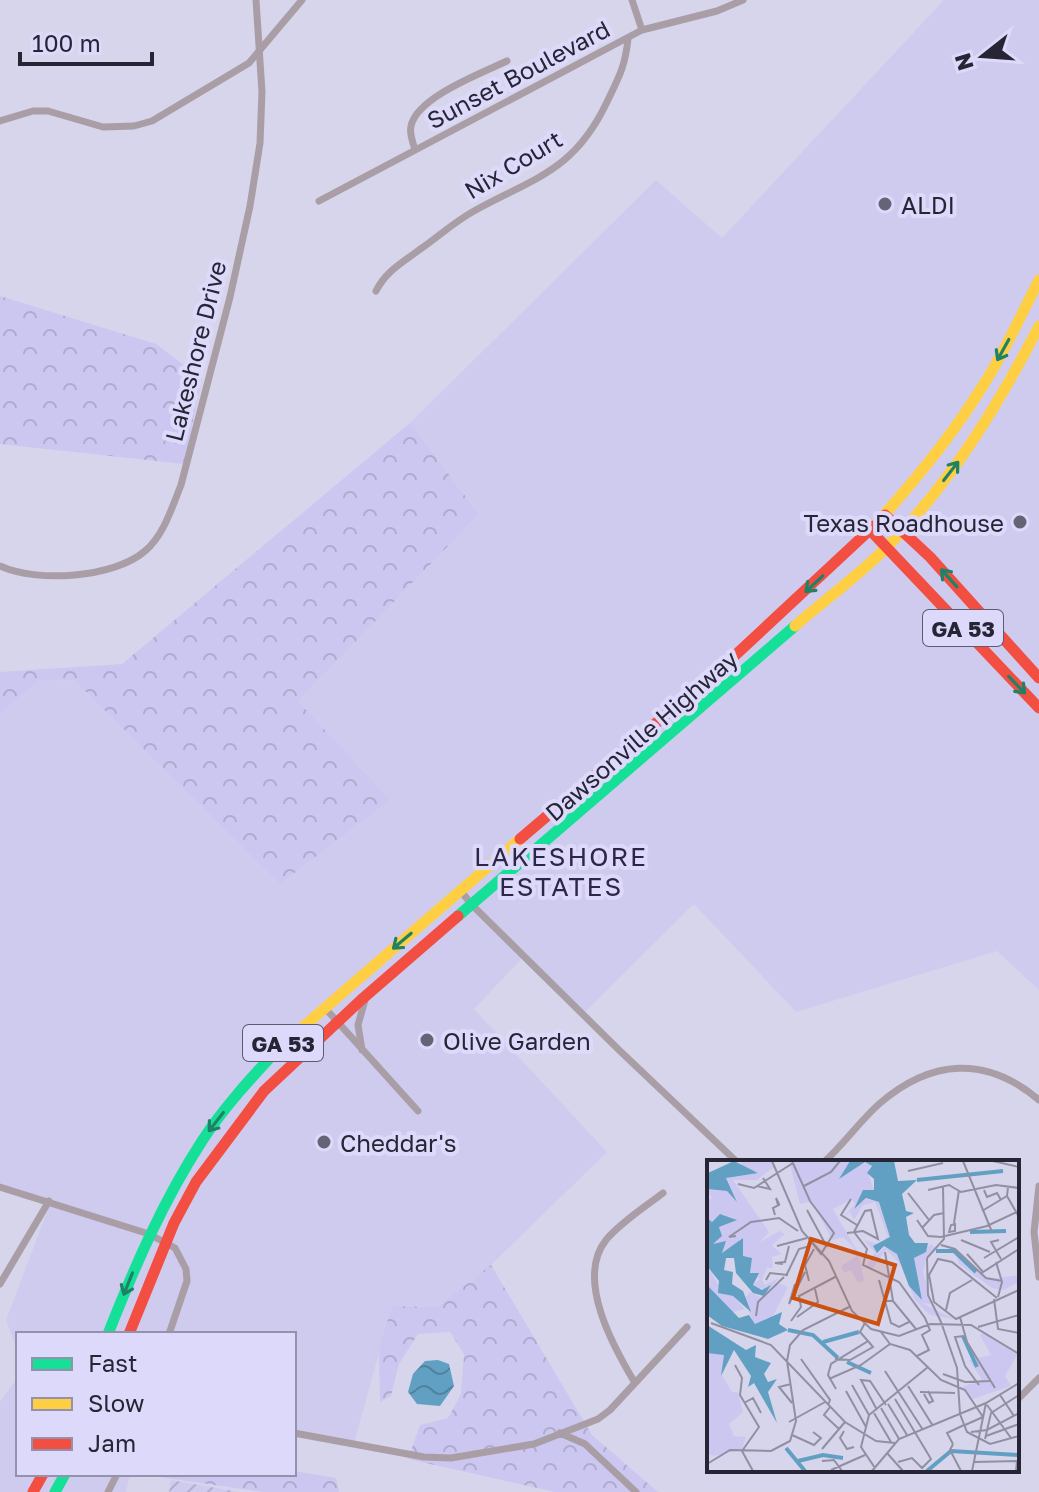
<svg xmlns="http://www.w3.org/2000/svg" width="1039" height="1492" font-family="'Golos Text',sans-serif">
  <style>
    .built { fill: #cfcbef }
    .industrial { fill: url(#industrial-furrows) }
    .forest { fill: url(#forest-crowns) }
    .water { fill: url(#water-waves) }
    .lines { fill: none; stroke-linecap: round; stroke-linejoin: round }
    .street { stroke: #aa9ea6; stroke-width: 7 }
    .fast { stroke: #16e098; stroke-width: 11 }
    .slow { stroke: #ffcf43; stroke-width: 11 }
    .jam { stroke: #f24e42; stroke-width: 11 }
    .oneway { stroke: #1e8266 }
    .poi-dot { fill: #656375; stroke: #ddd9fb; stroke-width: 3 }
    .labels { text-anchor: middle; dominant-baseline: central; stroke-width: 8; stroke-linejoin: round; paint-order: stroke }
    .shield { fill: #ddd9fb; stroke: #5e5b70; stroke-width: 2 }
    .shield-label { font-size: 22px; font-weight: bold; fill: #272535 }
    .street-label { font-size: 24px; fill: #272535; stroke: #ddd9fb }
    .poi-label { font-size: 24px; fill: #272535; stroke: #ddd9fb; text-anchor: start }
    .neighbourhood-label { font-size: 26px; letter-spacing: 2px; fill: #2d2647; stroke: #ddd9fb }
    .inset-river { fill: none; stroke: #61a0c2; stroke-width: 4 }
    .inset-road { fill: none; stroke: #918fa2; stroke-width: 2 }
    .view { fill: #cb5112; fill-opacity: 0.15; stroke: #cb5112; stroke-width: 4 }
    .inset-edge { fill: none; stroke: #272535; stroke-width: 4 }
  </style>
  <defs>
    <pattern id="industrial-furrows" width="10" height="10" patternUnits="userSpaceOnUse" patternTransform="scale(2)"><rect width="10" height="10" fill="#cfcbef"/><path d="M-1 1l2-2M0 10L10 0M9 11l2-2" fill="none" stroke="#b2aece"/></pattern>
    <pattern id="forest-crowns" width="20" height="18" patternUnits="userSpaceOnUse" patternTransform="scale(2)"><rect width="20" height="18" fill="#ccc7f0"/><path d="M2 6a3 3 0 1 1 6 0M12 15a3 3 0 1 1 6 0" fill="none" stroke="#afabce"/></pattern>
    <pattern id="water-waves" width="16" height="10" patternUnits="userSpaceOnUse" patternTransform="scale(2)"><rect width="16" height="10" fill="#61a0c2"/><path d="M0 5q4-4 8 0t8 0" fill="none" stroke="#50829e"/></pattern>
  </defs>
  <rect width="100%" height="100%" fill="#d7d5eb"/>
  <path class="built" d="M944 0H1039V990L997 951 796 1012 694 904 585 1012 525 955 474 1009 607 1152 491 1265 437 1307 392 1306 353 1447 294 1437V1334H18V1353L6 1320 51 1201 0 1183V714L38 681 74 680 280 884 389 800 298 701 479 514 410 423 656 180 722 238Z
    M18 1377V1474H130L126 1492H0V1402Z"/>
  <path class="industrial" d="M171 1480 239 1492H169Z"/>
  <path class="forest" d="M0 296 156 344 202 379 184 464 0 444Z
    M410 423 479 514 298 701 390 800 280 884 74 680 38 681 0 714V672L122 664Z
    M491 1265 592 1435 658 1492H555L408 1459 420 1425 448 1418 461 1394 464 1354 450 1332 418 1334 399 1364 391 1396 380 1402 379 1349 392 1306 437 1307Z
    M294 1471 336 1478 339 1492H263L139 1474H294Z"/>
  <path class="water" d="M438 1360 449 1364 454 1386 440 1406 417 1404 408 1392 413 1374 425 1361Z"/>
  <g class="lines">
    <path class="street" d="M632 0 642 30
      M0 121 33 111H48L103 127 134 126 152 121 249 63 302 0
      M415 150C413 142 409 134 411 126 417 97 482 73 507 61
      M319 201 642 30 717 11 743 0
      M376 291C386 271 402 263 419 250 438 237 454 222 474 211 536 177 574 171 607 102 619 77 625 67 628 39
      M0 566C37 583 114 578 145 551 164 535 172 507 181 485L230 297 250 206 260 143 262 92 256 0
      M461 891 471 904 619 1050 737 1162
      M325 1008 418 1111
      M362 1050 358 1025 365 1000
      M824 1162C844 1144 859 1122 879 1104 931 1059 986 1055 1039 1100
      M1039 1186 1034 1232 1039 1277
      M0 1187 149 1234 175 1248 186 1269 187 1281 169 1334
      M0 1284 49 1201
      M635 1383C614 1348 575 1279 606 1240 621 1222 645 1207 663 1193
      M1017 1400 1039 1378
      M294 1433 424 1457 451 1458 534 1444 598 1419 610 1410 687 1327
      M560 1433 585 1444 636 1492
      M108 1492 117 1474"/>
    <path class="fast" d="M458 916 795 626
      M108 1334C134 1268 163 1201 202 1141 224 1107 252 1077 280 1047
      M55 1492 65 1474"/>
    <path class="slow" d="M874 526C915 481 952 436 984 384 1005 351 1021 315 1039 280
      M795 626C825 600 859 575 887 547 951 482 998 406 1039 326
      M280 1047 520 839"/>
    <path class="jam" d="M885 515 930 557 1039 678
      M870 530 1039 708
      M520 839 729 661 874 526
      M129 1334 174 1223 196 1182 264 1091 361 1000 458 916
      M33 1492 43 1474"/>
  </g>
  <defs><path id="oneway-shaft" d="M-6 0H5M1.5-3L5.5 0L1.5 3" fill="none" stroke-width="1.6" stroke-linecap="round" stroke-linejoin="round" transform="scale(2)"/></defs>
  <g class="oneway">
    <use href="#oneway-shaft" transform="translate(1003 350) rotate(119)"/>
    <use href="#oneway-shaft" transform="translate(951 471) rotate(-52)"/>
    <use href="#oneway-shaft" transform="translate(949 578) rotate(-132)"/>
    <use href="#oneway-shaft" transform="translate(814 584) rotate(137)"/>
    <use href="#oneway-shaft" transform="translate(1017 685) rotate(46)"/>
    <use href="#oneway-shaft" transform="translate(402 941) rotate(140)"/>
    <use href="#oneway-shaft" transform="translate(216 1122) rotate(128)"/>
    <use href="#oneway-shaft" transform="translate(128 1284) rotate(112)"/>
  </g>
  <g class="poi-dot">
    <circle cx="885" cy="204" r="8"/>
    <circle cx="1020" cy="522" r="8"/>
    <circle cx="427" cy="1040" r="8"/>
    <circle cx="324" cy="1142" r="8"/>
  </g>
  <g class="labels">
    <g class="shield">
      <rect x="923" y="610" width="80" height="36" rx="6"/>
      <rect x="243" y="1025" width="80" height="36" rx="6"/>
    </g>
    <g class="shield-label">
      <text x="963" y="628">GA 53</text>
      <text x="283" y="1043">GA 53</text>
    </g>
    <g class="street-label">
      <text transform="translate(518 74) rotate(-28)">Sunset Boulevard</text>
      <text transform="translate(513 164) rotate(-31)">Nix Court</text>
      <text transform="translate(195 351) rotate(-76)">Lakeshore Drive</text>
      <text transform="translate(641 735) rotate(-41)">Dawsonville Highway</text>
    </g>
    <g class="poi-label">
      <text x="901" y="204">ALDI</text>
      <text x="1004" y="522" text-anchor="end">Texas Roadhouse</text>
      <text x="443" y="1040">Olive Garden</text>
      <text x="340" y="1142">Cheddar's</text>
    </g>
    <g class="neighbourhood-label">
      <text x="561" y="856">LAKESHORE<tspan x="561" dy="30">ESTATES</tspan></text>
    </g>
  </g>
  <g transform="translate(707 1160)">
    <rect width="312" height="312" fill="#d7d5eb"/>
    <path d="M224 84 230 89 220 96 216 112 224 144 215 143 207 99ZM71 123 81 127 65 158 47 164 37 139 43 132 54 137Z" fill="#ccc7f0"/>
    <path d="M35 1H65L68 6 50 20H26L62 72 53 82 73 71 78 74 65 85 74 94 65 97 66 108H60L55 120 58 125 72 118 61 131 46 125 53 119 42 111 45 98 36 97V78L16 93 17 85 6 84 14 77 12 67 29 59 14 54 3 62 0 58V40L5 38 0 30 21 31 31 43 19 17 53 12 34 9ZM82 1H144L132 20 150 3 164 4 161 13 167 30 157 31 146 49 159 39 173 42 184 78 170 87V95L178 87 191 94 203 127 213 132 215 143 247 159 223 155 208 140 194 105 179 89 166 108 159 107 168 92 157 80 172 84 181 76 168 42 156 45 147 60 143 52 137 56 148 44 145 39 126 49 151 92 157 121 151 123 144 110 137 113 134 106 149 97 146 87 136 77 125 80 105 41 93 44ZM247 88 282 119 312 115V122L297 130 285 128 252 104ZM0 106 18 135 26 136 38 149 26 152 10 141 0 125ZM0 193 17 194 15 215 25 232H31L36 252 22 264 27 276 39 277 35 289 7 296 0 293Z" fill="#ccc7f0"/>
    <path d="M278 172 310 195 298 216 304 226 263 240 256 226 276 221 262 200 284 195 273 175Z" fill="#ccc7f0"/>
    <path d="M27 1 51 13 19 18 30 42 20 31 0 29 1 13ZM143 1H187L191 21 210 20 195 34 199 51 207 53 199 57 202 75 208 83H221L219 92 207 98 215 140 202 126 190 94 177 86 170 93 166 86 183 77 172 42 159 38 147 49 156 30H167V19L160 13 165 6 158 2 132 19ZM13 54 30 60 12 67 15 76 6 84 19 81 15 93 36 78V96L45 98 43 113H52L46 125 55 130 64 125 57 136 46 133 29 113 27 98H19L17 110 26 112 25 124 36 131 44 152 26 136 11 133 12 121 0 106V58L5 62ZM0 125 32 158 42 155 48 164 75 152 72 164 81 170 61 179 15 166 0 155ZM0 165 39 190 49 185 48 197 64 203 57 214 61 222 70 219 61 232 70 263 47 223 41 227 44 216 27 190 14 216 17 195 0 193Z" fill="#61a0c2"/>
    <path class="inset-river" d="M210 20 296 11M263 72 299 71M229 91H247L269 112M81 170 106 175 131 198M256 176 270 207M116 182 152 172M140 202 164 213M79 288 98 311M91 301 116 295 136 298M220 311 244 291 312 295"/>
    <path class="inset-road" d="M65 1 95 71 122 101 145 151 164 169 192 176 223 164 264 165 312 194M85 1 103 41 127 73 114 94 102 79M256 1 285 72M286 1 312 7M201 11 236 3M31 24 47 28 86 3M50 26 63 29 56 18M97 26 124 12 133 1M301 27 300 36 312 57M221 30 242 25 254 32 289 25 312 28M277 30 280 37 290 33 294 40M201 33 222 60M144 39 134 55 150 65M100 50 120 87M275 51 300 36M68 55 66 48 72 45V44L69 38 71 45M210 60 221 76 234 77 280 66 312 51M247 63 252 30M248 64V71L242 72 244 65ZM215 68 227 55 237 53M147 72 160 89 156 105 192 122 218 158 223 170 215 175 222 190 210 196M140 73 156 71 171 79 164 50 158 51 147 72M29 76 22 77 44 62 72 58 91 71M254 80 283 92M292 80 284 82 294 99M234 85 248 89 279 118 295 121M70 86 100 78M178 92 186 141M260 94 276 112M220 98 237 79 236 26M220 98 221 135 234 162M277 98 312 77M289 102 295 122 291 137M76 104 68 103 78 102 82 86M273 114 312 89M79 116 92 89 103 86M59 120 63 113 81 115M172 120 184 163 192 167 202 162M102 121 98 105 107 89M88 124 82 144 98 112M290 138 245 102 231 99 222 115 227 142 249 159 312 130M287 139 291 169 312 173M176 141H186L209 169M239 150 243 133 265 120M49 156 51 142 77 117M90 157 111 142 108 129M253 157 260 182 288 228M84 161 94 147 92 136 130 116M234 162 250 208 253 254 260 272 283 284 312 276M4 163 64 185 138 262 169 281 188 283M271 167 312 155M174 172 183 184 203 190 234 220 258 230 276 257 258 265M257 176 248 177 258 206 272 225M94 199 123 240 121 245M128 199 143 200 166 187 161 181M28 205 35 218 33 235 52 267 35 291 46 311M178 211 216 270M236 214 258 222 283 221M122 219 154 205 183 184M84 224 72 227 85 243M145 225 162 255M201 226 226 266M129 229 121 215 124 204 161 181 153 172 158 163M139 231 159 267M213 232 248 233M217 234 222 243 226 241 221 231M293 235 307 256M188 239 224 299 215 308 205 298 191 302M37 243 46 238 54 253M181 244 200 275M280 245 304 278M123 247 117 255 132 269M174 248 192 279M170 250 154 220 163 221 179 245M167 253 184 282M82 262 118 242M137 271 133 278 140 289 147 287M264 272 280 270 312 253M85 275 107 285 114 278 106 272M279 276 312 264M278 279 284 253 312 235M246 284 243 290 254 311M246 284 240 273 257 265M115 289 138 262M180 293 196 311M115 301 127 300 135 311M267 302 310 301 309 311M0 304 23 290 64 291 83 281 89 261 80 201 83 185 96 170 144 146M168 308 154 287 162 255 221 207M124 310 158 295M165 311 192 279 279 243 312 223M265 311 279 243"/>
    <path class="view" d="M104 79 188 105 171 164 86 138Z"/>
    <rect width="312" height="312" class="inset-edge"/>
  </g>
  <rect x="16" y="1332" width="280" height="144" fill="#ddd9fb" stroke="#9491ac" stroke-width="2"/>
  <rect x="32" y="1358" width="40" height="12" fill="#16e098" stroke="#9491ac" stroke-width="2"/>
  <text x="88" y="1372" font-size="24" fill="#272535">Fast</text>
  <rect x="32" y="1398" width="40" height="12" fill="#ffcf43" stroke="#9491ac" stroke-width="2"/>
  <text x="88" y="1412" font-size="24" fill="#272535">Slow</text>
  <rect x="32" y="1438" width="40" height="12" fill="#f24e42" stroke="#9491ac" stroke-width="2"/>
  <text x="88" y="1452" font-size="24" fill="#272535">Jam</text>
  <g transform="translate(983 56) rotate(253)" stroke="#ddd9fb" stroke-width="6" paint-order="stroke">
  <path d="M0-6L14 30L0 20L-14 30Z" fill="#272535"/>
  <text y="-12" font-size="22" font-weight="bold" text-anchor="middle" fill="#272535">N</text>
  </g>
  <path d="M20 52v12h132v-12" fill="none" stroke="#272535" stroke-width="4"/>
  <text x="32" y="52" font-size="24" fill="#272535" stroke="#ddd9fb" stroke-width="6" paint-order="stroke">100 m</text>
</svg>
